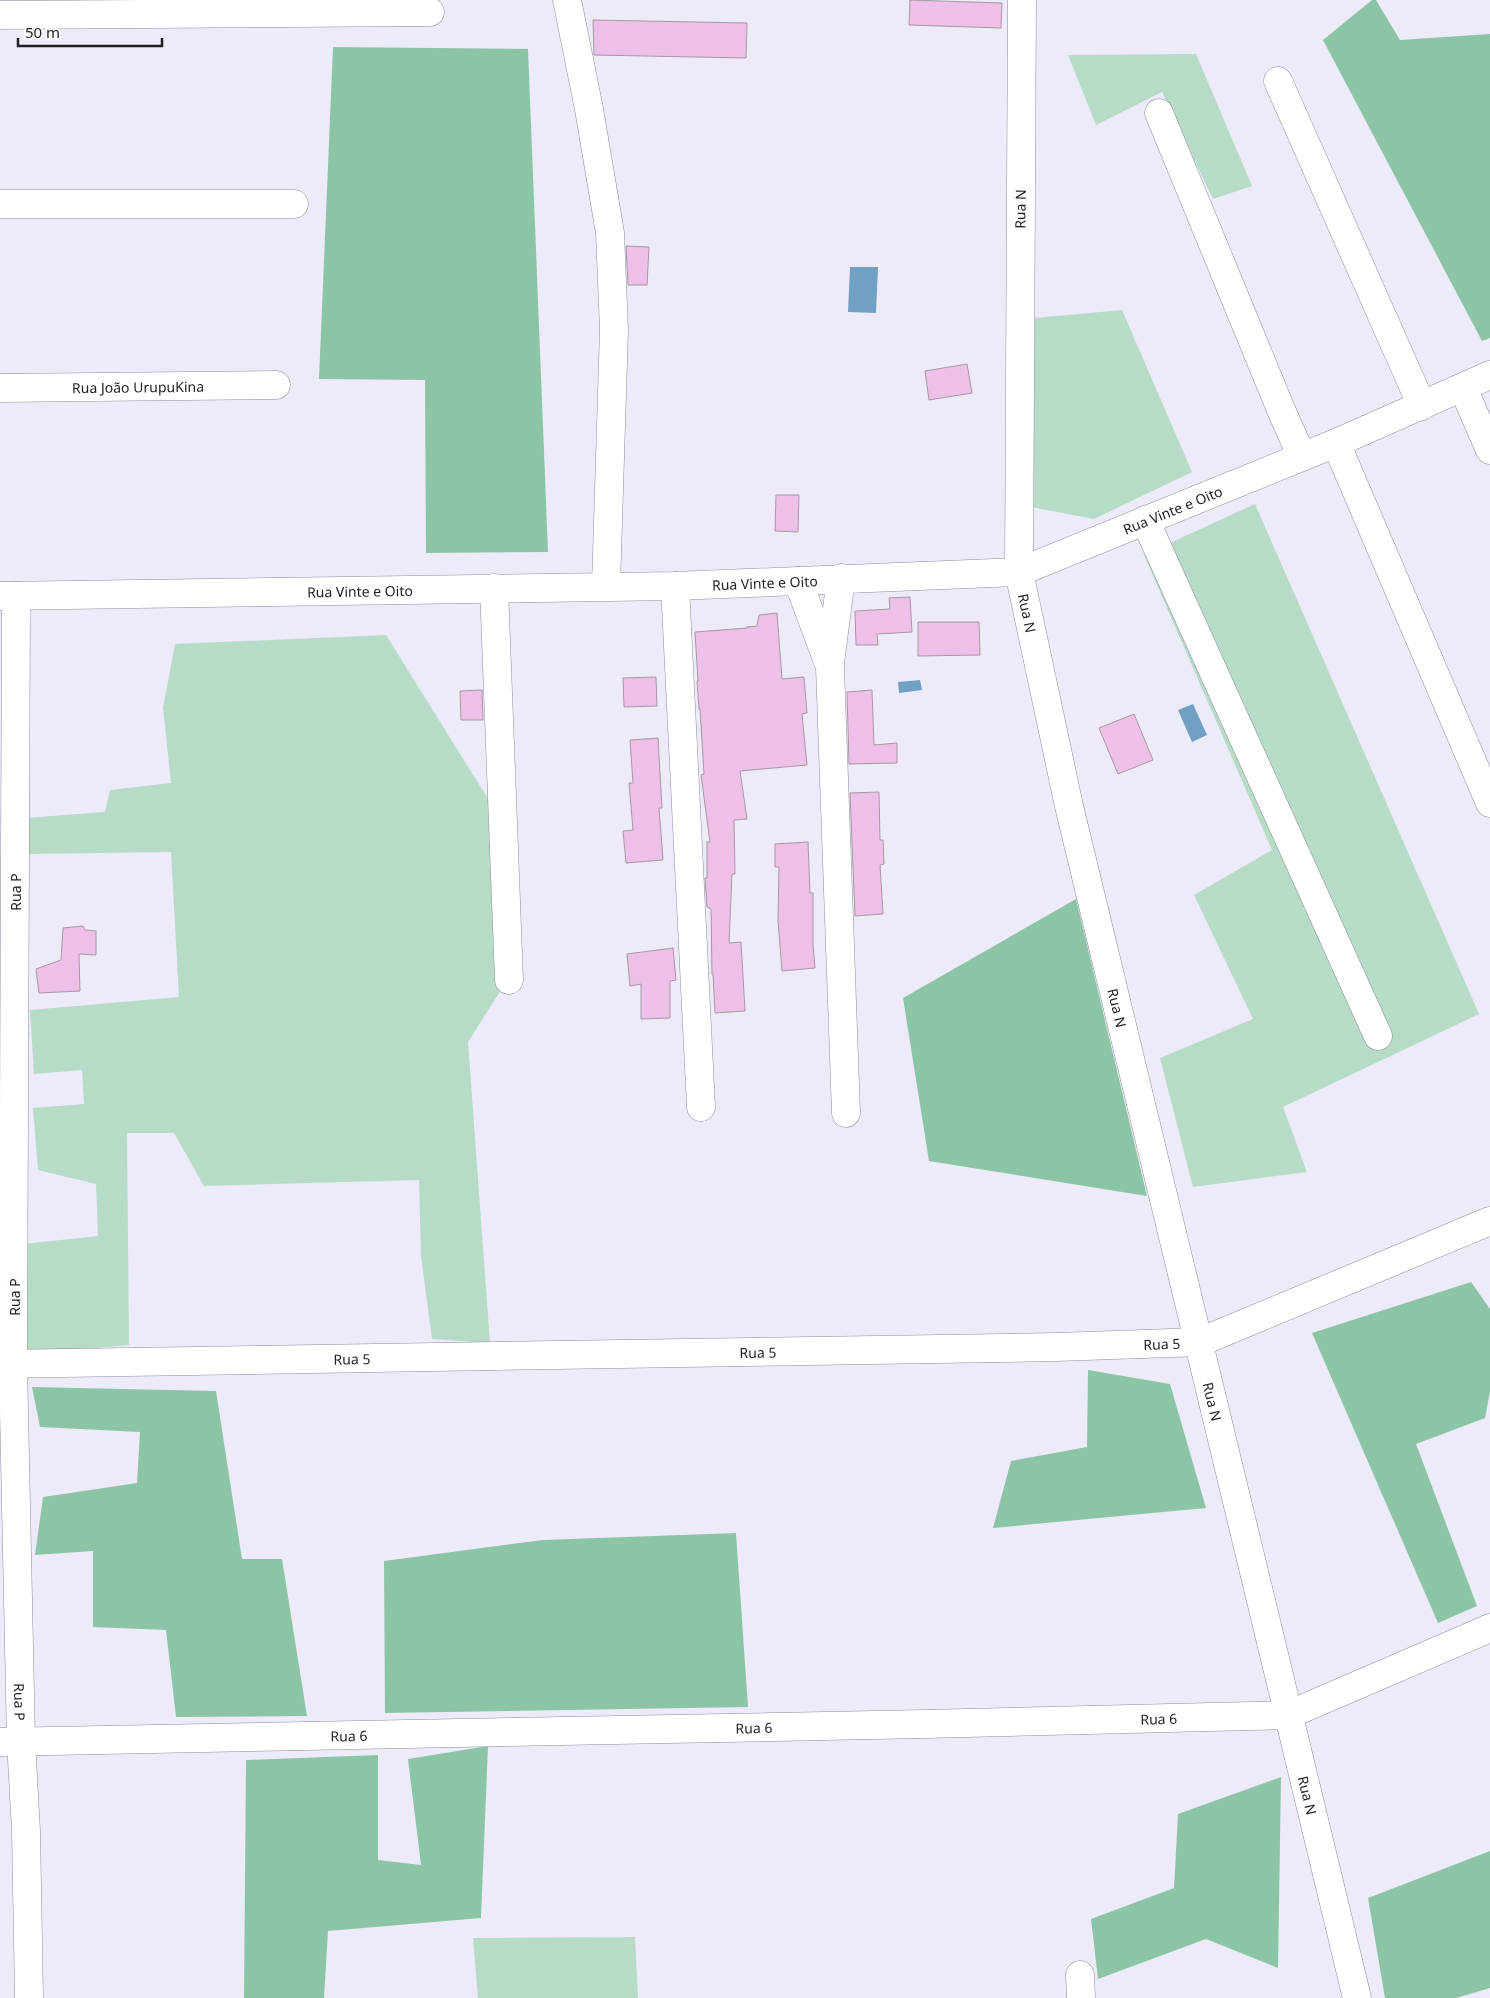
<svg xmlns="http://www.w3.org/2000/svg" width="1490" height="1998" font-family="'Noto Sans',sans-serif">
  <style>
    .green { fill: #b6dbc6 }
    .forest { fill: #8cc5a6 }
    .water { fill: #70a1c4 }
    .building { fill: #efc0e7; stroke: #a598a2 }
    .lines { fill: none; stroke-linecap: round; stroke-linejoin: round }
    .minor-casing { stroke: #8e8c9a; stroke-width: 29 }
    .minor { stroke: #fff; stroke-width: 28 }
    .labels { text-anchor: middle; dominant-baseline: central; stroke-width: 5; stroke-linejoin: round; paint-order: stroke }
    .street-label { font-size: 14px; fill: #1e1e23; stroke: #fafafd }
  </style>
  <rect width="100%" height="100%" fill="#edebfa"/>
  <path class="green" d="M1196 54 1252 186 1213 199 1162 92 1096 125 1068 55Z
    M1122 310 1192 472 1094 519 1031 507 1035 318Z
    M1255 504 1479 1014 1283 1107 1307 1172 1193 1187 1160 1058 1253 1019 1194 895 1272 850 1144 555Z
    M386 635 490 802 501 990 468 1042 490 1343 432 1339 421 1256 419 1180 204 1186 174 1133H127L129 1345 23 1355V1244L98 1236 96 1184 38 1170 33 1108 84 1104 82 1070 34 1074 30 1010 179 997 171 852 26 854 25 818 105 812 110 790 171 783 163 708 175 644Z
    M635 1937 638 1998H478L473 1938Z"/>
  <path class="forest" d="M1372 0H1376L1400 40 1490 34V338L1482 341 1323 40Z
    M333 47 528 49 548 552 426 553 425 380 319 379Z
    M1076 899 1147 1196 929 1161 903 998Z
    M1471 1282 1490 1309V1392L1485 1418 1416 1444 1477 1606 1438 1623 1312 1333Z
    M1088 1370 1170 1384 1206 1508 993 1528 1011 1461 1087 1447Z
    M32 1387 216 1391 242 1559H282L307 1716 176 1717 166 1630 93 1627V1551L35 1555 43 1497 137 1483 140 1432 40 1427Z
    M736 1533 748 1707 385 1713 384 1561 543 1540Z
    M488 1746 481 1918 328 1931 324 1998H244L246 1760 378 1755V1860L421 1865 408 1759Z
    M1281 1777 1278 1968 1206 1939 1098 1979 1091 1919 1174 1888 1178 1814Z
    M1490 1851V1988L1456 1998H1385L1368 1898Z"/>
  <path class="water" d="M850 267H878L876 313 848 312Z
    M920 680 922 690 899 693 898 682Z
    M1193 704 1207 735 1192 742 1178 710Z"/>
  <path class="building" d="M910 0 1002 3 1001 28 909 25Z
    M593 20 747 23 746 58 594 55Z
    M626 246 649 247 647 285H628Z
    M967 364 972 393 929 400 925 371Z
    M776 495H799L798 532 775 531Z
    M910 597 912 632 877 634 878 645H856L855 611 890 609 889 598Z
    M777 613 782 679 804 677 807 713 802 714 807 765 740 771 747 819 734 820 735 874H732L729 943 741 942 745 1011 715 1013 713 974H712L711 909 707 907 705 878H707V842H710L701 775 704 774 700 709H699L697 681H698L695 632 747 628V627L757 626 759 615Z
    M918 622H979L980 655 918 656Z
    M656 677 657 706 624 707 623 678Z
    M482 690 483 720H461L460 691Z
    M872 690 874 745 897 743V763L849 764 847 692Z
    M1134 714 1153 760 1118 774 1099 728Z
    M658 738 662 808H659L663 860 626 863 623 831 633 830 629 783H633L630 740Z
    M879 792 880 840H883L884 864 880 865 883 914 855 916 850 793Z
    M808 842 810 893H813V944L815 968 782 971 778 920 779 867H775V844Z
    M83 926 85 930 96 931V955L79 954 80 991 39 993 36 969 61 960 63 928Z
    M673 948 676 980 670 981V1018L641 1019V984L630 986 627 954Z"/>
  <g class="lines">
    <defs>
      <g id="minor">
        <path d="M567 0 589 109 610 233 614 330 606 586"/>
        <path id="s1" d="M1022 0 1019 572 1069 806 1357 1998"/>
        <path d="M0 15 430 12"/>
        <path d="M1278 81 1422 406"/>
        <path d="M1159 113 1282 412 1302 457"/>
        <path d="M0 204H294"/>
        <path id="s2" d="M0 388 276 385"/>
        <path d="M1463 388 1490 450"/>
        <path d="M1336 443 1490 803"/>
        <path d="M1145 520 1378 1036"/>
        <path d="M798 581 830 667 846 1113"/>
        <path d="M675 586 701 1107"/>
        <path d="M494 588 509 980"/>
        <path id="s3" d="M0 596 675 586 1019 572 1336 443 1490 375"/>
        <path id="s4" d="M16 596 13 1364 21 1741 26 1831 29 1998"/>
        <path d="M830 663 841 578"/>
        <path id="s5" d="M0 1364 1057 1347 1200 1342 1490 1221"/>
        <path id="s6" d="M0 1742 925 1724 1288 1715 1490 1628"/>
        <path d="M1080 1975 1081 1998"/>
      </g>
    </defs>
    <use href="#minor" class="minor-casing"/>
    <use href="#minor" class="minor"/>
  </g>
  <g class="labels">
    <g class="street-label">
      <text transform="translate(1020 209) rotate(-89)">Rua N</text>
      <text stroke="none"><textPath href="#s2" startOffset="138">Rua João UrupuKina</textPath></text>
      <text stroke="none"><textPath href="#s3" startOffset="1185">Rua Vinte e Oito</textPath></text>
      <text stroke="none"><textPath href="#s3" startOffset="765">Rua Vinte e Oito</textPath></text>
      <text stroke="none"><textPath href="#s3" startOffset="360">Rua Vinte e Oito</textPath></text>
      <text stroke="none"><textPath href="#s1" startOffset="614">Rua N</textPath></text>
      <text transform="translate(15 892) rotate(-90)">Rua P</text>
      <text stroke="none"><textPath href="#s1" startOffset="1019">Rua N</textPath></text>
      <text transform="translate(14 1297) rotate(-90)">Rua P</text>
      <text stroke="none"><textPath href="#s5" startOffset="1162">Rua 5</textPath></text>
      <text stroke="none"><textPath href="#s5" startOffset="758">Rua 5</textPath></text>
      <text stroke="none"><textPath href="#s5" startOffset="352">Rua 5</textPath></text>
      <text stroke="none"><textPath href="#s1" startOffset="1424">Rua N</textPath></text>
      <text stroke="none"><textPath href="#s4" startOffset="1106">Rua P</textPath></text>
      <text stroke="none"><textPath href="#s6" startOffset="1159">Rua 6</textPath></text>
      <text stroke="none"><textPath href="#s6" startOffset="754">Rua 6</textPath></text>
      <text stroke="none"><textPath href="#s6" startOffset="349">Rua 6</textPath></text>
      <text stroke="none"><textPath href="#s1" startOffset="1829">Rua N</textPath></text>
    </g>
  </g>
  <path d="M18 38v8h144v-8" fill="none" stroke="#1e1e23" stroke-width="2.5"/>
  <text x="25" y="38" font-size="15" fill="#1e1e23" stroke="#fafafd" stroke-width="4" paint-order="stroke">50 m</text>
</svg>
